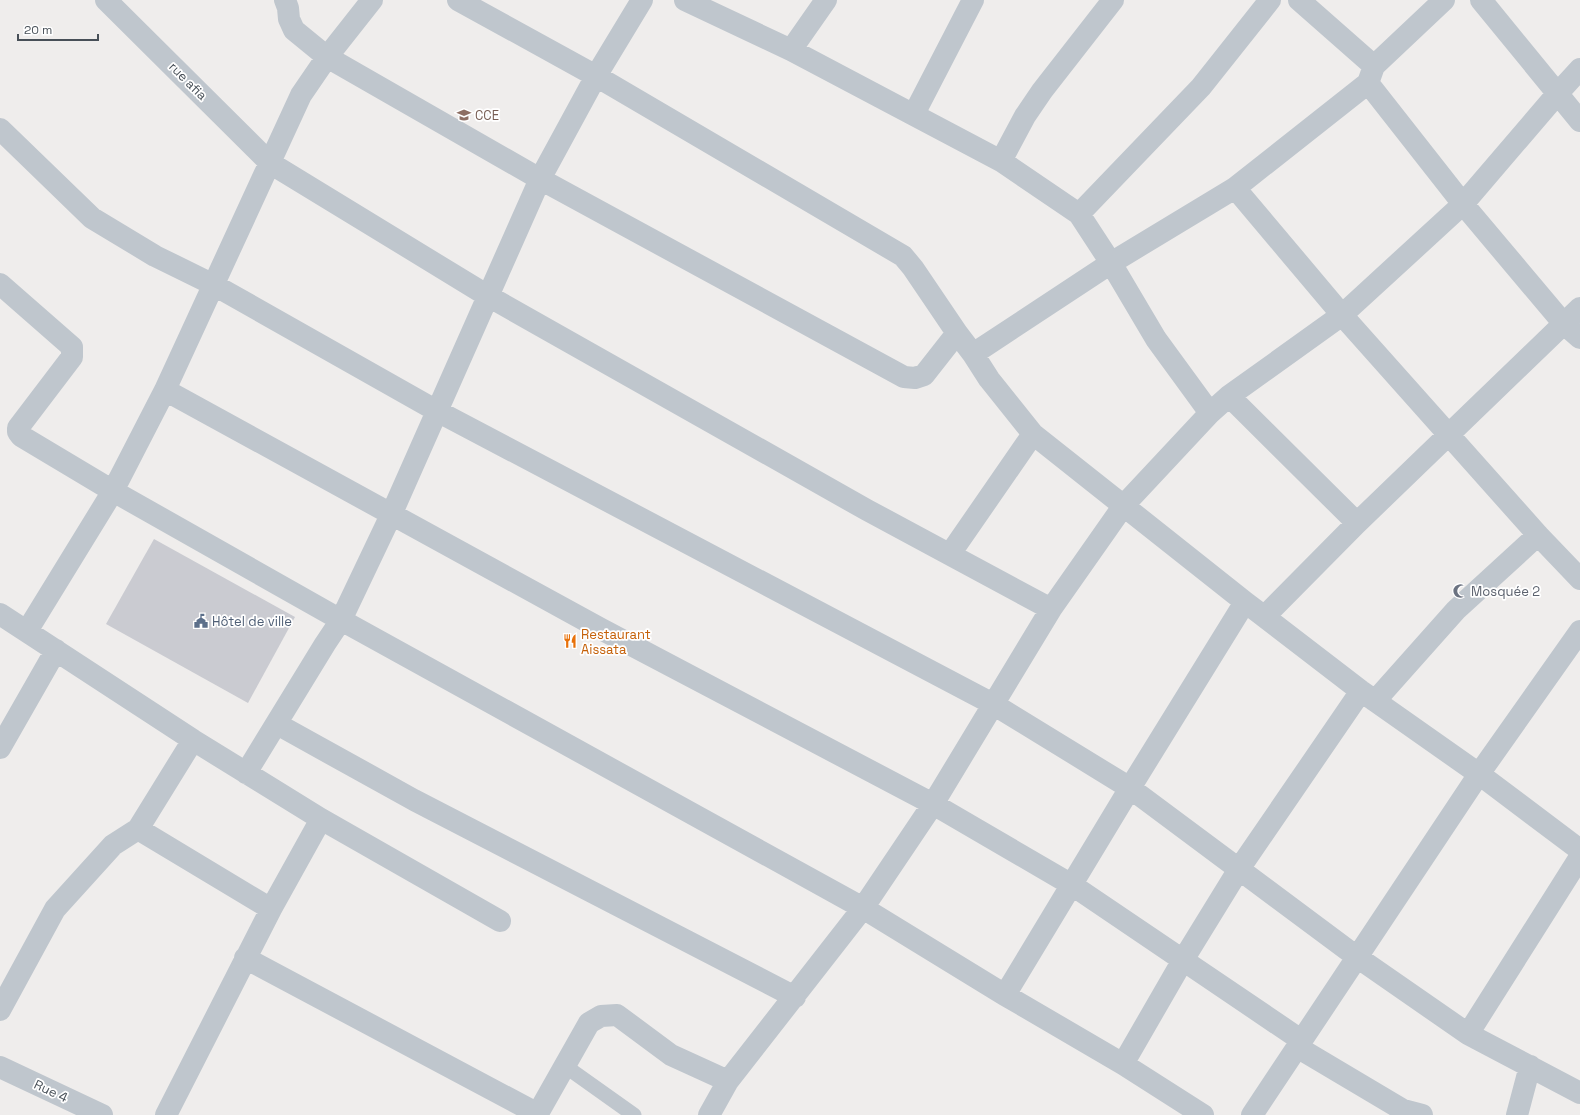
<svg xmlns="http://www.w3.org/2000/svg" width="1580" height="1115" font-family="'Space Grotesk',sans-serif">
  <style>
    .building { fill: #cacbd1 }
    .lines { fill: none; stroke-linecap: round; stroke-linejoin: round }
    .lane { stroke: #bfc6cd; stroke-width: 15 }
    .street { stroke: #bfc6cd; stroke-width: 22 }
    .labels { text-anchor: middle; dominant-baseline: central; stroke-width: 3.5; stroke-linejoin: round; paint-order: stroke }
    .street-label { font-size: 13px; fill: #474f57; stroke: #fff }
    .education-label { font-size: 13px; fill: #785e54; stroke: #fff; text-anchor: start }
    .worship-label { font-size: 13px; fill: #5b616d; stroke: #fff; text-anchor: start }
    .service-label { font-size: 13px; fill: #4e5e75; stroke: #fff; text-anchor: start }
    .food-label { font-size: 13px; fill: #c56008; stroke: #fff; text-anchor: start }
  </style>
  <rect width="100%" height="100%" fill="#efedec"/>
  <path class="building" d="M154 539 295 617 248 703 106 624Z"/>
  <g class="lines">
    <path class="lane" d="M565 1066 634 1115"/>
    <path class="street" d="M106 0 270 163 488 296 867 510 1051 609
      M285 0 288 8 289 19 294 30 327 57 540 179 904 377 915 378 924 375 957 333
      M458 0 596 76 903 256 913 268 957 333 973 354 989 379 1033 434 1245 602 1361 691 1479 774 1580 850
      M685 0 791 50 1001 161 1079 214 1111 263 1156 339 1210 413
      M1299 0 1374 66 1368 83 1463 204 1564 324 1580 338
      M1481 0 1580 121
      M791 50 826 0
      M1374 66 1444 0
      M914 114 973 0
      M0 129 92 218 155 256 214 285 437 411 993 704 1130 788 1357 957 1468 1034 1580 857
      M1001 161 1025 116 1042 91 1113 0
      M1235 188 1342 315 1538 535 1580 579
      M1079 214 1201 87 1270 0
      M0 284 72 347V357L18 428V432L21 436 113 491 341 620 863 908 1005 995 1123 1064 1203 1115
      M973 354 1111 263 1235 188 1368 83
      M165 390 601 629 933 804 1072 885 1301 1040
      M1229 396 1357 523
      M950 554 1033 434
      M0 614 193 740 321 819 500 921
      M1265 616 1357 523 1580 308
      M27 631 113 491 165 390 301 95 327 57 372 0
      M1375 701 1456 610 1538 535
      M277 724 414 800 795 997
      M0 748 56 650
      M246 773 325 644 341 620 391 515 540 179 596 76 642 0
      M138 829 271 909
      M245 958 538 1114
      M1005 995 1130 788 1245 602
      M0 1010 55 909 113 845 138 829 193 740
      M1468 1034 1580 1093
      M1297 1047 1403 1110 1422 1115
      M1123 1064 1183 960 1239 869 1361 691
      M0 1067 102 1115
      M166 1115 271 909 321 819
      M537 1115 589 1023 601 1016 617 1015 671 1055 728 1081
      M709 1115 728 1081 863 908 933 804 1051 609 1124 505 1210 413 1229 396 1342 315 1463 204 1558 93 1580 69
      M1252 1115 1479 774 1580 631
      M1517 1115 1530 1066"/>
  </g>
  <defs>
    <symbol id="school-bare" viewBox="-9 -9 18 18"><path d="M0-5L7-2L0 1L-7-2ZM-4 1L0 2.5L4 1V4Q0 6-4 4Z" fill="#8d6e63" stroke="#fff" stroke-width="2.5" paint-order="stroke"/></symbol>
    <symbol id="mosque-bare" viewBox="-9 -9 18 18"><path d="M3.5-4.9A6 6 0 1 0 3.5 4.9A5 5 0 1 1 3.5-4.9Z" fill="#6b7280" stroke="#fff" stroke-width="2.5" paint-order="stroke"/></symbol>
    <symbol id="civic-bare" viewBox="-9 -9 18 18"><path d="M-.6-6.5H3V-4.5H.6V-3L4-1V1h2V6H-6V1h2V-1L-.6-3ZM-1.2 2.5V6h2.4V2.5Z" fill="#5c6f8a" stroke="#fff" stroke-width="2.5" paint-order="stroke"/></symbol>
    <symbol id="restaurant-bare" viewBox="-9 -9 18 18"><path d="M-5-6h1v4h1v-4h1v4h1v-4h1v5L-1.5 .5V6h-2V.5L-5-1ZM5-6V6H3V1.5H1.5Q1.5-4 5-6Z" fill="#e8710a" stroke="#fff" stroke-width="2.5" paint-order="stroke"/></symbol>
  </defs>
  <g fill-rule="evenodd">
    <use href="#school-bare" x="454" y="105" width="20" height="20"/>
    <use href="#mosque-bare" x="1450" y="581" width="20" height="20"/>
    <use href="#civic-bare" x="191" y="611" width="20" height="20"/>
    <use href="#restaurant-bare" x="560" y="631" width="20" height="20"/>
  </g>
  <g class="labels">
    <g class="street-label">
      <text transform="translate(188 81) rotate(45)">rue afia</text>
      <text transform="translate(51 1091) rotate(25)">Rue 4</text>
    </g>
    <g class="education-label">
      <text x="475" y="115">CCE</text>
    </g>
    <g class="worship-label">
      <text x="1471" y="591">Mosquée 2</text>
    </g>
    <g class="service-label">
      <text x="212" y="621">Hôtel de ville</text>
    </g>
    <g class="food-label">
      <text x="581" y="634">Restaurant<tspan x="581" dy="15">Aissata</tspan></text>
    </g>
  </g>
  <path d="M18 34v6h80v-6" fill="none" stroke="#474f57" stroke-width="2"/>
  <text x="24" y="34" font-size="12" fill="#474f57" stroke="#ffffff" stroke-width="3" paint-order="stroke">20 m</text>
</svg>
